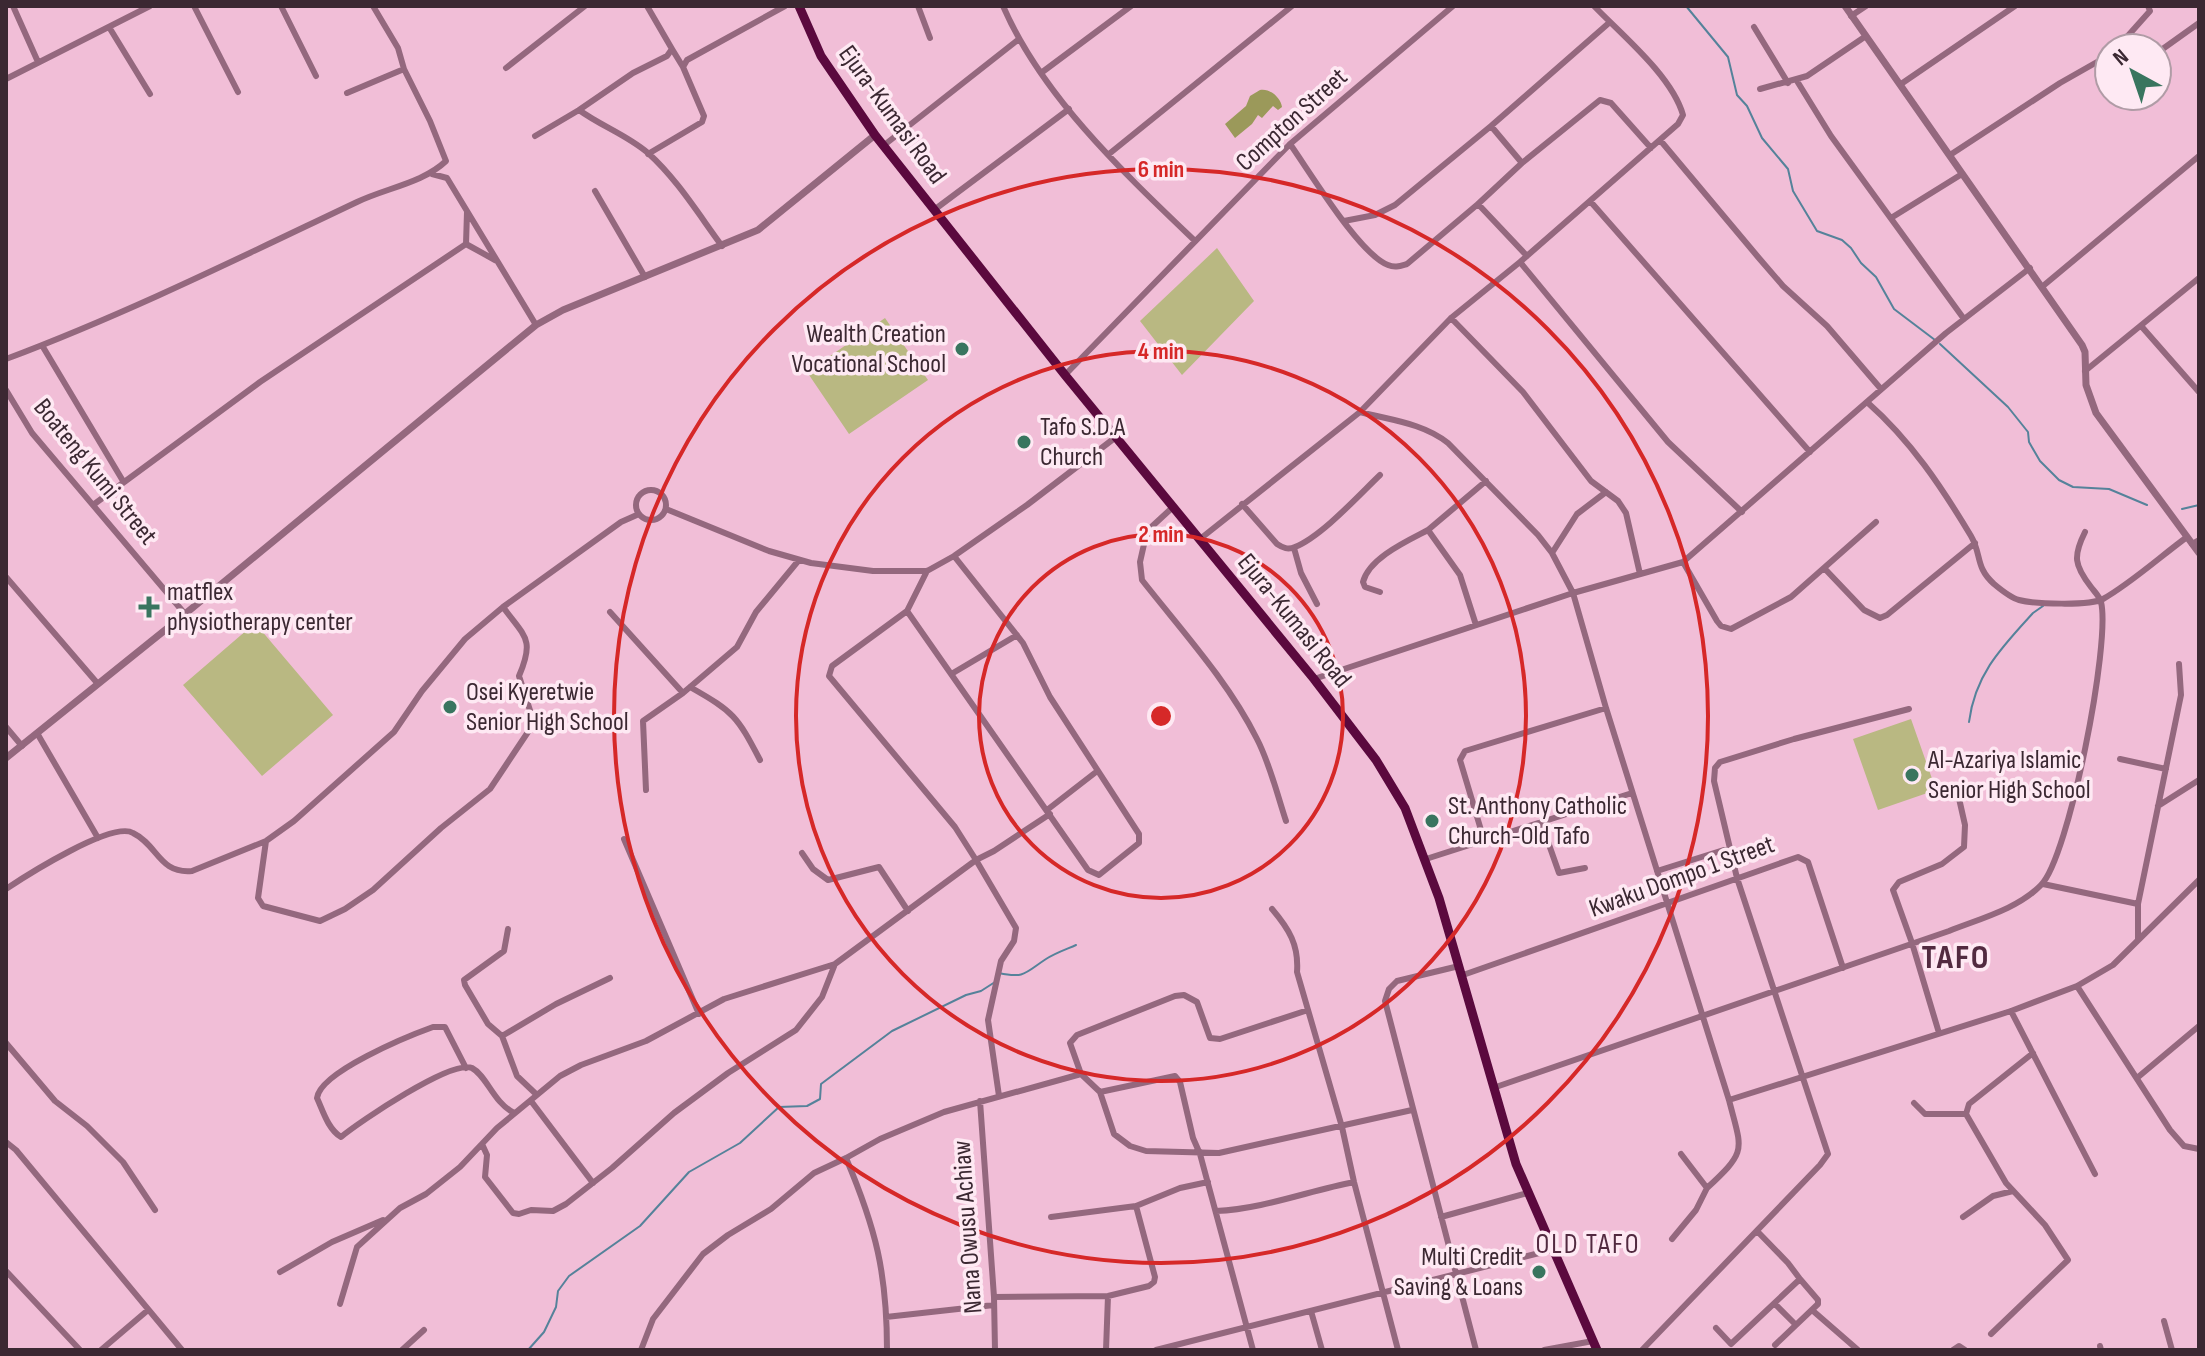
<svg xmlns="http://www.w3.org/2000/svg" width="2205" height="1356" font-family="'Sofia Sans Condensed',sans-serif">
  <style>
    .green { fill: #b9b882 }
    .forest { fill: #9b995a }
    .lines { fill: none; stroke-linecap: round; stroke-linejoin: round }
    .stream { stroke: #55829a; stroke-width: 2 }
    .minor { stroke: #94687e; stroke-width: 6 }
    .tertiary { stroke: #94687e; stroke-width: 7 }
    .primary { stroke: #5b093e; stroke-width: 9 }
    .ring { fill: none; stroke: #d62828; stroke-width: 4 }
    .poi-dot { fill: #39755f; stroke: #fee9f3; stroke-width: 3 }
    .labels { text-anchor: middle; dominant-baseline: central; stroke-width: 7; stroke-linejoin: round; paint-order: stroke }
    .street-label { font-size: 26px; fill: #3b2832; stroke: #fee9f3 }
    .poi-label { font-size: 26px; fill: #3b2832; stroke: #fee9f3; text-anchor: start }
    .neighbourhood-label { font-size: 28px; letter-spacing: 2px; fill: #522a40; stroke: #fee9f3 }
    .district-label { font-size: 34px; font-weight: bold; letter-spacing: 2px; fill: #522a40; stroke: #fee9f3 }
    .centre { fill: #d62828; stroke: #fee9f3; stroke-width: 4 }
    .ring-label { font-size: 24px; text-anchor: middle; font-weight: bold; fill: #d62828; stroke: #fee9f3; stroke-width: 7; stroke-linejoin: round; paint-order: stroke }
  </style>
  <rect width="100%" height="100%" fill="#f1bed7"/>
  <path class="green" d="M1217 248 1254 301 1182 375 1140 321Z
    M885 318 928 380 849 434 807 372Z
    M255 623 333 715 262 776 183 685Z
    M1911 719 1936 790 1878 810 1853 739Z"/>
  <path class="forest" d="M1260 90C1270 88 1281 98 1282 107L1278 110 1273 106 1262 118 1258 115 1252 124 1235 138 1225 124 1246 106 1250 96Z"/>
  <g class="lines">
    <path class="stream" d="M1686 6 1728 57 1737 95 1747 106 1762 138 1788 169 1793 191 1817 231 1842 240 1851 248 1861 263 1876 277 1894 309 1935 340
      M1940 344 2008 407 2028 432 2029 442 2040 461 2059 480 2073 487 2109 489 2147 505
      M2182 509 2199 505
      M1969 722C1975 674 2002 647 2033 613L2043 606
      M999 973C1025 979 1026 972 1046 959 1055 953 1067 949 1076 945
      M528 1350 544 1332 556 1307 558 1291 569 1276 640 1226 689 1172 740 1143 779 1107 807 1106 820 1099 821 1084 892 1031 966 995 981 991 995 982"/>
    <path class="minor" d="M13 6 38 62
      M194 6 238 92
      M281 6 316 76
      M373 6 398 48 404 69
      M918 6 930 38
      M1003 6C1042 96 1124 173 1194 240
      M1851 16 1866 6
      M109 27 150 94
      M1754 27 1788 83
      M2117 48 2150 11 2148 6
      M672 49 683 67
      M2157 53 2199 23
      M506 68 585 6
      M1041 73 1131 6
      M6 79 150 6
      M1797 81 1831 136 1964 319
      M1901 84 2015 6
      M1760 89 1807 76 1866 36
      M579 110 633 73 667 56 672 49 647 6
      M1491 126 1522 163
      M535 136 579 110C601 126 627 135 648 153 677 179 699 215 722 246
      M1660 140 1758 257 1783 286 1827 326 1881 389
      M1290 144C1310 172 1359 254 1388 265 1395 268 1400 266 1407 264L1478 204 1522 163 1600 100 1611 103 1651 148
      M883 146 1019 39
      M648 154 702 122 704 116 683 67 687 60 785 6
      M1109 154 1292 6
      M1950 155 2060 83 2097 62 2109 58
      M432 174 447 178 536 325
      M595 191 645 277
      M1590 201 1810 452
      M1478 204 1527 256
      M934 210 1069 109
      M1891 218 1962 174
      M1344 221 1375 215 1395 205 1491 126 1610 22
      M466 244 495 260
      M466 244 467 212
      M1520 262 1668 442 1742 512
      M2043 286 2199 156
      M1451 318 1523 392 1591 481 1618 501 1626 513 1640 574
      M2142 327 2199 392
      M43 347 123 481
      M6 359C126 314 241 257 357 202 386 188 423 183 446 161L430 121 404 69 347 93
      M2085 371 2199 278
      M1065 375 1290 144 1453 6
      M6 390 32 433 185 614
      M1867 402C1911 441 1941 486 1971 536 1982 555 1975 567 1994 584 2000 589 2011 598 2019 600 2034 604 2090 606 2103 599 2130 584 2161 556 2187 537
      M1360 412C1390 420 1423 423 1448 443L1538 535 1552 553 1573 593 1606 708 1729 1100C1742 1151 1748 1150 1707 1188L1681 1154
      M636 505a15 15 0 1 1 30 0a15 15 0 1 1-30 0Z
      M1242 504 1277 544C1283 548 1288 550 1295 547 1322 536 1359 495 1380 475
      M93 505 260 382 466 244
      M1173 507 1147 531 1140 562 1142 580C1182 631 1228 681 1257 739 1270 764 1277 794 1286 821
      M666 509 769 551 811 563 873 571H927L954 556 1027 505 1116 437
      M1200 539 1360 412 1451 318 1520 262 1678 124 1683 115C1672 76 1622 35 1594 6
      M2192 544 2199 540
      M1294 548 1301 573 1317 604
      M1552 553 1577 514 1606 492
      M1683 562 1717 621 1721 626 1731 629 1791 597 1876 522
      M1825 569 1864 610 1880 618 1887 615 1975 543
      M6 577 98 684
      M1380 592 1365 587 1363 582C1369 558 1407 541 1428 530
      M907 611 1088 870 1099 875 1139 843V834L1050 697 1023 643 954 556
      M610 612 683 693
      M1476 625 1460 575 1428 530 1486 481
      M953 673 1017 635
      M1314 679 1573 593 1683 562 1946 333 2030 268
      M690 687C734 712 737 716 760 760
      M6 727 22 746
      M37 733 98 838
      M2120 759 2166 769
      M646 790 643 721 683 693 737 647 756 612 799 560
      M2158 806 2199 780
      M1047 810 1096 772
      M1541 822 1559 873 1585 868
      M624 839 699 1014
      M1484 840 1460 760 1465 751 1606 708
      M266 841 258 898 263 906 320 921 345 909 373 890 441 828 490 789 534 723 519 676C535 639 525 637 503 607
      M802 853 813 869 828 880 879 867 908 911
      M1426 859 1632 793
      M1657 871 1730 848
      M2043 884 2138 904
      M6 889C27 875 112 821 133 833 158 845 159 874 192 871L266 841 294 821 394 732 422 691 465 639 503 607 621 522 639 514
      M1272 909C1289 929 1299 945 1297 972L1342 1127 1354 1182 1398 1350
      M508 929 504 951 464 980 465 985 488 1024 502 1036 517 1076 537 1095
      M2138 939V904L2181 695 2179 664
      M1459 966 1397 981 1389 989 1385 1001 1476 1350
      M1463 975 1798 857 1808 862 1843 968
      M2077 986 2170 1130 2184 1146 2199 1149
      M1308 1010 1220 1039 1210 1038 1197 1002 1184 995 1175 996 1077 1035 1070 1043 1081 1074 1100 1092 1114 1134 1130 1146 1146 1151 1219 1153 1412 1110
      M2011 1011 2095 1174
      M1939 1033 1912 943 1893 890 1899 882 1942 864 1964 847 1965 825 1958 794
      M502 1036 556 1004 610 978
      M6 1043 55 1101 87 1126 123 1162 155 1210
      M466 1068 445 1027H433C408 1036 320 1072 317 1098 323 1111 328 1129 341 1137 359 1122 452 1059 472 1068 487 1076 493 1102 514 1113
      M2137 1078 2199 1026
      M1493 1088 1949 931C1979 919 2018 909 2041 885 2069 857 2111 642 2101 602 2100 597 2094 591 2091 587 2074 565 2073 556 2085 532
      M1100 1092 1175 1076 1180 1082 1193 1138 1200 1154 1253 1350
      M999 1096 988 1020 1001 961 1014 941 1016 928 976 860 994 851 1050 814
      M1729 1100 2011 1011 2077 986 2113 965 2199 880
      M531 1101 593 1183
      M980 1101 994 1297 995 1350
      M1914 1103 1925 1114H1966
      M6 1142 16 1150 182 1350
      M482 1144 487 1155 485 1177 513 1213 519 1214 531 1210 553 1211 566 1204 612 1168 674 1113 728 1073 796 1030 822 997 835 964
      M846 1158C876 1229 887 1273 887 1350
      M1216 1211C1263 1209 1308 1191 1354 1182
      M1051 1217 1136 1206 1180 1188 1208 1182
      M1441 1217 1527 1193
      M1963 1217 1993 1196 2013 1191
      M1672 1239 1696 1210 1707 1188
      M6 1271 80 1350
      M280 1272 332 1242 383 1220
      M994 1297 1108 1296 1149 1286 1154 1282 1155 1277 1136 1206
      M340 1304 357 1247 400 1208 426 1194 460 1167 497 1128 560 1076 581 1065 646 1041 724 999 835 964 976 860 955 827 829 676 832 666 907 611 927 571
      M1775 1304 1795 1324
      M1812 1310 1858 1350
      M1311 1311 1322 1350
      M886 1317 994 1305
      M2164 1321 2172 1350
      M1716 1328 1731 1344 1800 1279 1788 1263 1757 1231
      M1991 1334 2068 1260 2045 1225 2006 1183 1966 1114 1969 1104 2033 1053
      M1775 1345 1818 1304V1300L1800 1279
      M2100 1346 2101 1350
      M101 1350 148 1310
      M402 1350 424 1330
      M641 1350 653 1319 703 1254 728 1235 771 1209 814 1173 846 1158 880 1139 944 1112 1081 1074
      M1106 1350 1108 1296
      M1156 1350 1551 1250
      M1544 1350 1593 1341
      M1642 1350 1820 1165 1828 1154 1737 878 1714 781 1715 768 1720 762 1794 739 1909 709
      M1953 1350 1959 1346 1965 1350"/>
    <path class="tertiary" d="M1845 6 2082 345 2085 352 2086 385 2096 413 2199 553
      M6 758 185 614 536 325 563 310 758 230 875 135"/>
    <path class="primary" d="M799 6 821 56 875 135 1065 375 1314 679 1376 760 1405 808 1439 898 1516 1164 1597 1350"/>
  </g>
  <g class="ring">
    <circle cx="1161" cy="716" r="182"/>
    <circle cx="1161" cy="716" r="365"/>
    <circle cx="1161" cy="716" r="547"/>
  </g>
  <g class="poi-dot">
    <circle cx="962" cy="349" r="8"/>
    <circle cx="1024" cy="442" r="8"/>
    <path d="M145 595h8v8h8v8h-8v8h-8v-8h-8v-8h8z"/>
    <circle cx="450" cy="707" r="8"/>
    <circle cx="1912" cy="775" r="8"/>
    <circle cx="1432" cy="821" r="8"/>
    <circle cx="1539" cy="1272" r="8"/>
  </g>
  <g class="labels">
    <g class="street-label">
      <text transform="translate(892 115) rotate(54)">Ejura-Kumasi Road</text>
      <text transform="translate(1292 120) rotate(-42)">Compton Street</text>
      <text transform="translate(95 472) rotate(51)">Boateng Kumi Street</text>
      <text transform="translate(1294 621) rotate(51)">Ejura-Kumasi Road</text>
      <text transform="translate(1682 877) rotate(-20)">Kwaku Dompo 1 Street</text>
      <text transform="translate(968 1227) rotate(-94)">Nana Owusu Achiaw</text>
    </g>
    <g class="poi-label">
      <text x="946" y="334" text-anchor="end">Wealth Creation<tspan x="946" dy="30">Vocational School</tspan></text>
      <text x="1040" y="427">Tafo S.D.A<tspan x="1040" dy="30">Church</tspan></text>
      <text x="167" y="592">matflex<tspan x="167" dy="30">physiotherapy center</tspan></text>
      <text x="466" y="692">Osei Kyeretwie<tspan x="466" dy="30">Senior High School</tspan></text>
      <text x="1928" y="760">Al-Azariya Islamic<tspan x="1928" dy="30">Senior High School</tspan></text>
      <text x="1448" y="806">St. Anthony Catholic<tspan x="1448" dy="30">Church-Old Tafo</tspan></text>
      <text x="1523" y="1257" text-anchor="end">Multi Credit<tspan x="1523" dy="30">Saving &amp; Loans</tspan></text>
    </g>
    <g class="neighbourhood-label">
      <text x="1588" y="1244">OLD TAFO</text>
    </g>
    <g class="district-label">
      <text x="1956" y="957">TAFO</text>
    </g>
  </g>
  <circle cx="1161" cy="716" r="12" class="centre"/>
  <g class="ring-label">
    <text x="1161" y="177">6 min</text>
    <text x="1161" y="359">4 min</text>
    <text x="1161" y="542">2 min</text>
  </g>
  <rect width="2205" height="1356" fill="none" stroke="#3b2832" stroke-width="16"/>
  <g transform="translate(2133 72) rotate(320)"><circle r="38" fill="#fee9f3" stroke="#b09ca6" stroke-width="2"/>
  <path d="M0-6L14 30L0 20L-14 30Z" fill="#39755f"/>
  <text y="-12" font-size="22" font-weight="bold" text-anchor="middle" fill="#3b2832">N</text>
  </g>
</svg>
